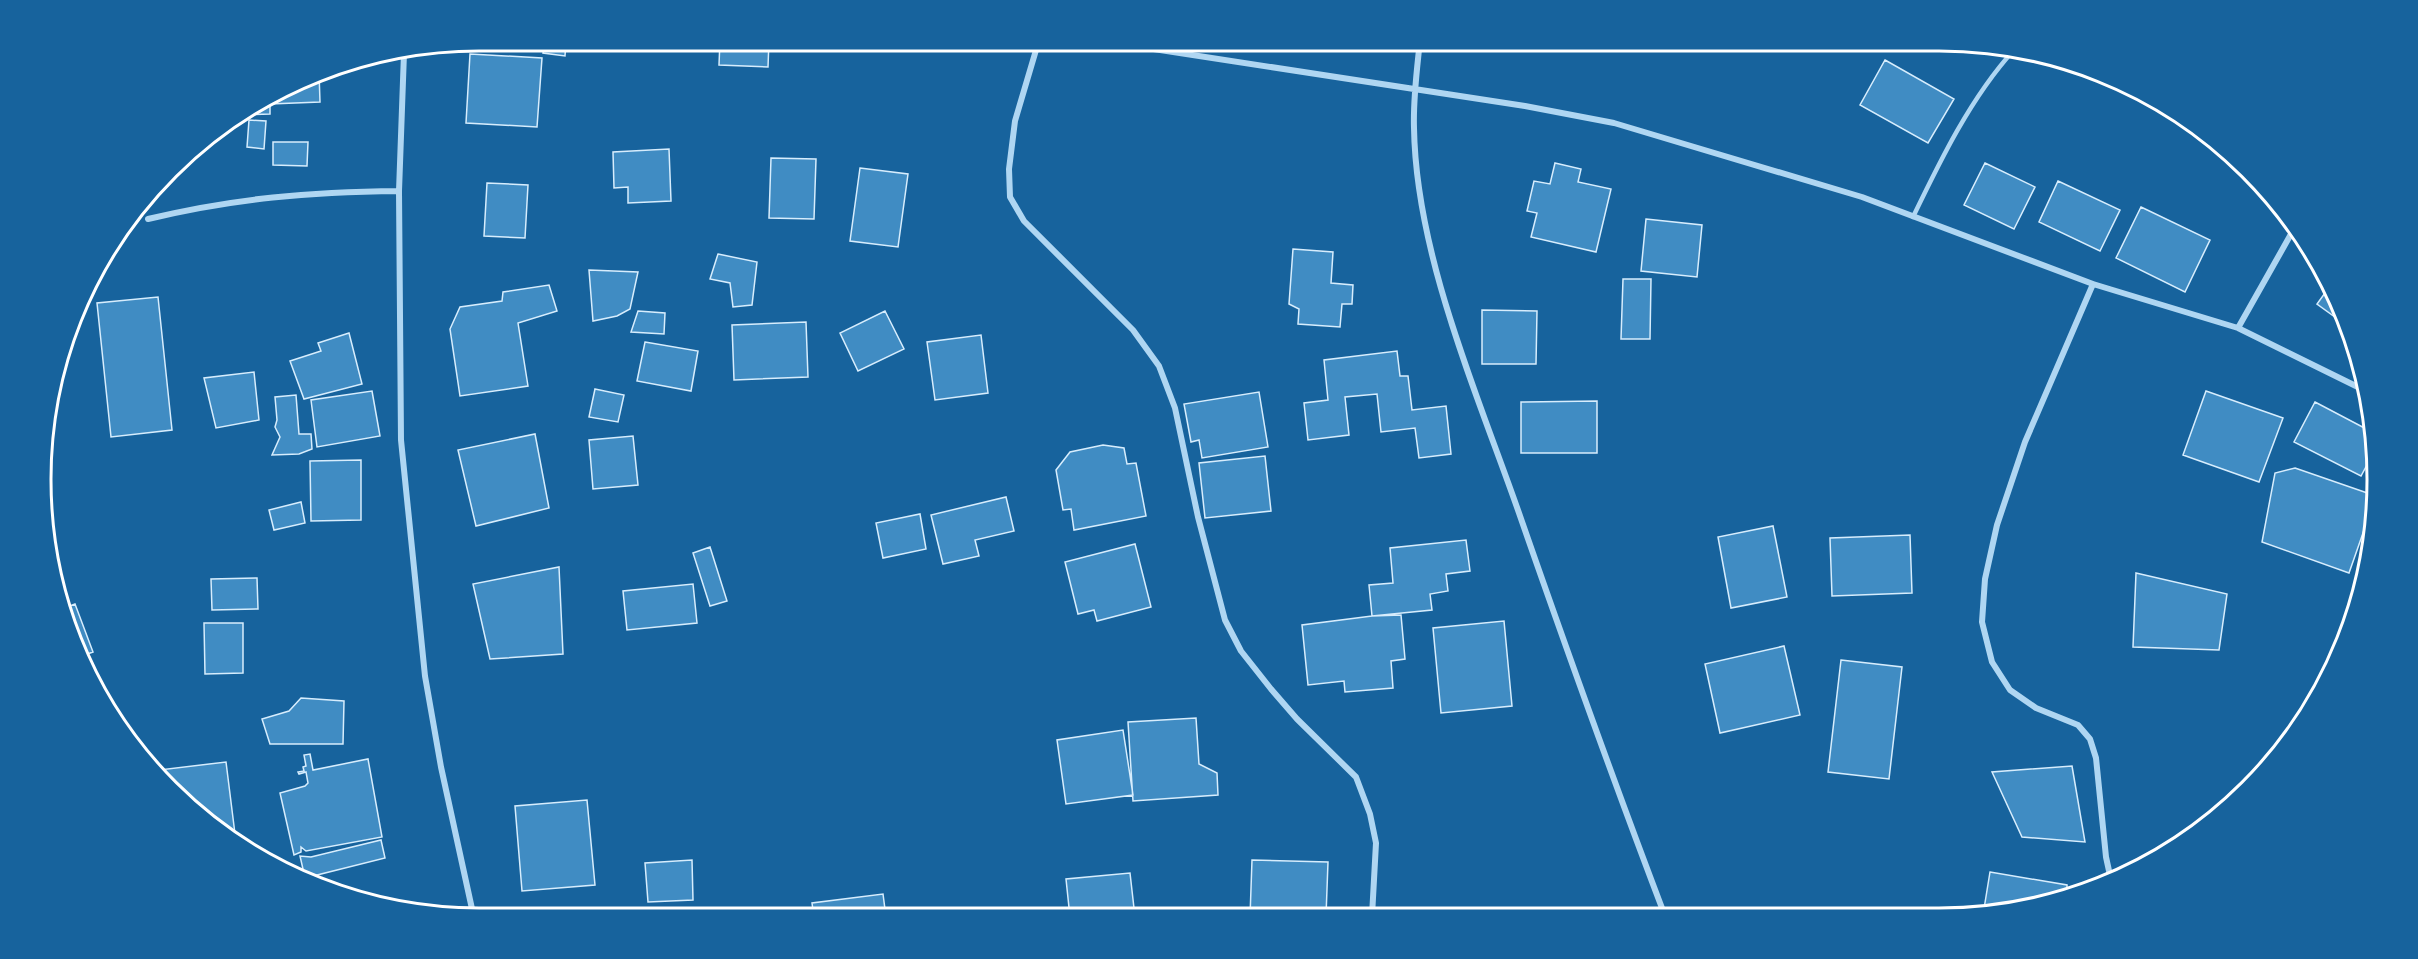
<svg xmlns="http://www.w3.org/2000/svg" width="2418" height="959" font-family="'Nunito Sans',sans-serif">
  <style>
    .building { fill: #408cc3; stroke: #d7edfd; stroke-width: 1.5 }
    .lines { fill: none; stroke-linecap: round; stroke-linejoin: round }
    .service { stroke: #afd6f2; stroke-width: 4.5 }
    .minor { stroke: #afd6f2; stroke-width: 6 }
    .rim { fill: none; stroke: #fff; stroke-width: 3 }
  </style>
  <rect width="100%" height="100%" fill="#17639d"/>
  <path class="building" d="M488 40H541L540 50 487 48Z
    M545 40H566L565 56 543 53Z
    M720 40H769L768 67 719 65Z
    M470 54 542 58 537 127 466 123Z
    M1885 60 1954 99 1928 143 1860 105Z
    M319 72 320 102 270 104V114L238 115 260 99Z
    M249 120 266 121 264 149 247 147Z
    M273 142H308L307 166 273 165Z
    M669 149 671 201 628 203V187L614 188 613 152Z
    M771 158 816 159 814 219 769 218Z
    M1555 163 1581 169 1578 182 1611 189 1596 252 1531 237 1537 213 1527 211 1534 181 1550 184Z
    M1985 163 2035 187 2014 229 1964 205Z
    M860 168 908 174 898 247 850 241Z
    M2058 181 2120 210 2100 251 2039 222Z
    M487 183 528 185 525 238 484 236Z
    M2141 207 2210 240 2185 292 2116 258Z
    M1646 219 1702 225 1697 277 1641 271Z
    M1293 249 1333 252 1331 283 1353 285 1352 304H1342L1340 327 1298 324 1299 309 1289 304Z
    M718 254 757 262 752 305 733 307 730 283 710 279Z
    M589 270 638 272 630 309 617 316 593 321Z
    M1623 279H1651L1650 339H1621Z
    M549 285 557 311 518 323 528 386 460 396 450 329 460 307 502 301 503 292Z
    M2330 286 2350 328 2317 304Z
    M158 297 172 430 111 437 97 303Z
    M1482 310 1537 311 1536 364H1482Z
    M638 311 665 313 664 334 631 332Z
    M885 311 904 349 858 371 840 333Z
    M806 322 808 377 734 380 732 325Z
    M349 333 362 384 304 399 290 361 321 351 318 343Z
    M981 335 988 393 935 400 927 342Z
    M645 342 698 351 691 391 637 381Z
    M1397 351 1400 376H1408L1412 410 1446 406 1451 454 1419 458 1415 428 1381 432 1377 394 1345 397 1349 435 1308 440 1304 403 1328 400 1324 360Z
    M254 372 259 420 216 428 204 378Z
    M595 389 624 395 618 422 589 417Z
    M372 391 380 436 317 447 311 400Z
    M2206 391 2283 418 2259 482 2183 455Z
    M1259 392 1268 447 1202 458 1199 440 1191 442 1184 404Z
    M296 395 299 434H311L312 449 299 454 272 455 280 437 275 427 277 420 275 397Z
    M1597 401V453H1521V402Z
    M2315 402 2374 433 2375 450 2361 476 2294 442Z
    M535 434 549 508 476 526 458 450Z
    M633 436 638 485 593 489 589 440Z
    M1103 445 1124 448 1127 464 1136 463 1146 516 1074 530 1071 509 1063 510 1056 470 1070 452Z
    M1265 456 1271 511 1205 518 1199 463Z
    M361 460V520L311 521 310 461Z
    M2295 468 2376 496 2349 573 2262 542 2275 473Z
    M1006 497 1014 531 975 540 979 556 943 564 931 515Z
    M301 502 305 523 274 530 269 510Z
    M920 514 926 549 883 558 876 523Z
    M1773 526 1787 597 1731 608 1718 537Z
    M1910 535 1912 593 1832 596 1830 538Z
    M1466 540 1470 571 1446 574 1448 591 1430 594 1432 610 1372 616 1369 585 1393 583 1390 548Z
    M1135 544 1151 607 1097 621 1094 610 1078 614 1065 562Z
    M710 547 727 601 710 606 693 553Z
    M559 567 563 654 490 659 473 584Z
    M2136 573 2227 594 2219 650 2133 647Z
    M257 578 258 609 212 610 211 579Z
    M693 584 697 623 627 630 623 591Z
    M75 604 93 652 79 657 74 647 62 609Z
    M1401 615 1405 659 1391 661 1393 688 1345 692 1344 681 1308 685 1302 625 1372 616Z
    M1504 621 1512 706 1441 713 1433 628Z
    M204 623H243V673L205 674Z
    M1784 646 1800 715 1720 733 1705 664Z
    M1841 660 1902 667 1889 779 1828 772Z
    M301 698 344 701 343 744H270L262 719 289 711Z
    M1196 718 1199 764 1217 773 1218 795 1133 801 1128 722Z
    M1123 730 1133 795 1066 804 1057 740Z
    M310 754 313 770 368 759 382 837 306 851 301 847V852L294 855 280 793 305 786 308 783 306 772 299 774 298 772 304 771 303 767 306 766 304 755Z
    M226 762 236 842 213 828 159 770Z
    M2072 766 2085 842 2022 837 1992 772Z
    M587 800 595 885 522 891 515 806Z
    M381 840 385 858 305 878 300 856 311 857Z
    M692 860 693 900 648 902 645 863Z
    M1252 860 1328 862 1326 916 1250 917Z
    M1990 872 2067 885V893L1996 915H1983Z
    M1130 873 1135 917H1070L1066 879Z
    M883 894 886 917 814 918 812 903Z"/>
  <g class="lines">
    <path class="service" d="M1167 51 1170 40
      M2180 115 2204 130
      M1913 217C1940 161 1971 97 2014 50"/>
    <path class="minor" d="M1039 40 1015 121 1009 169 1010 197 1024 221 1133 330 1159 366 1175 408 1198 517 1225 620 1241 651 1271 689 1297 719 1356 777 1370 814 1376 843 1372 916
      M1095 40 1525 106 1614 123 1862 197 2093 284 2238 328 2366 391
      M1420 40C1417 70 1413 98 1414 128 1416 255 1477 393 1519 513 1566 648 1614 782 1665 916
      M404 53 399 191 401 440 425 676 441 767 474 918
      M148 219C235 198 310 192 399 191
      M2093 284 2025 442 1997 525 1985 579 1982 622 1992 662 2010 690 2036 708 2078 725 2090 739 2096 758 2106 857 2111 880
      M2238 328 2295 227"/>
  </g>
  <path d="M0 0H2418V959H0ZM479 51H1939A428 428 0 0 1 2367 479V480A428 428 0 0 1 1939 908H479A428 428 0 0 1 51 480V479A428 428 0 0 1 479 51Z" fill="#17639d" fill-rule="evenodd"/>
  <path class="rim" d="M479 51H1939A428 428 0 0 1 2367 479V480A428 428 0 0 1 1939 908H479A428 428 0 0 1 51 480V479A428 428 0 0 1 479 51Z"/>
</svg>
